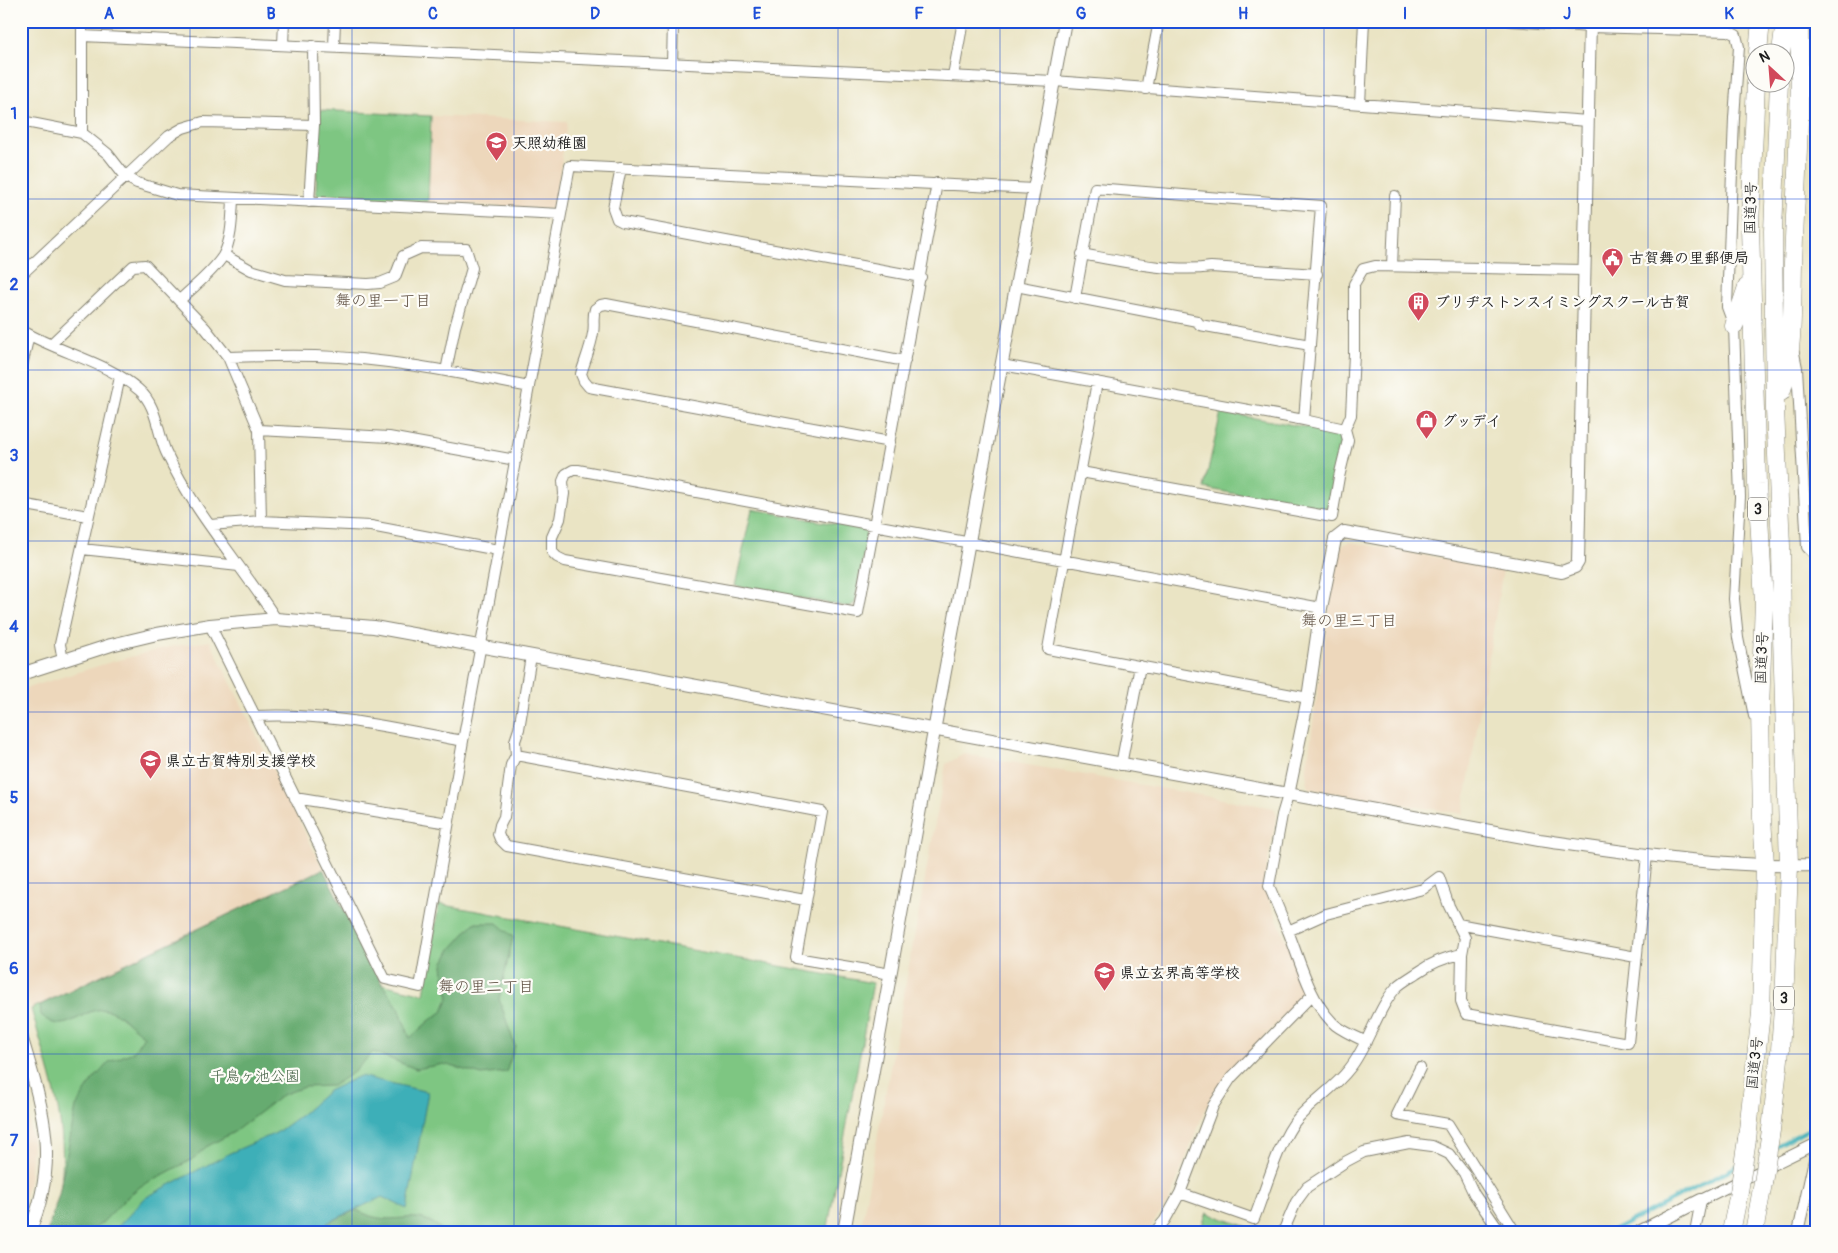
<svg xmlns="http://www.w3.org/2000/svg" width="1838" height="1253" font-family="Pangolin,'Klee One',sans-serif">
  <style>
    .built { fill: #edd7bb }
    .green { fill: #7ec682; stroke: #4d714f }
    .forest { fill: #66ab70; stroke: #416446 }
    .water { fill: #3eafb8; stroke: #2d666a }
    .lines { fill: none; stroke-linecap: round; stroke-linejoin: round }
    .stream { stroke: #3eafb8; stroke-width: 4 }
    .minor-casing { stroke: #838070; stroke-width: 12 }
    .tertiary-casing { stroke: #838070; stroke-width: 14 }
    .trunk-casing { stroke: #838070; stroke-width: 19 }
    .minor { stroke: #fff; stroke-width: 10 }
    .tertiary { stroke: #fff; stroke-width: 12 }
    .trunk { stroke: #fff; stroke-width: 18 }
    .trunk-bridge-casing { stroke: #838070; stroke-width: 19; stroke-linecap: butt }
    .trunk-bridge { stroke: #fff; stroke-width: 18 }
    .grid { fill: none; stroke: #1d4ed8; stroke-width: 1; stroke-opacity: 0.55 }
    .labels { text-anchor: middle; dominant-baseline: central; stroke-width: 4.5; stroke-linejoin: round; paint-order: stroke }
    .shield { fill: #fdfcf7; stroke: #605f5e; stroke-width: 1 }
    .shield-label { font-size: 14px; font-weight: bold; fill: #1c1c1c }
    .poi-label { font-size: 15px; font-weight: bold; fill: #1c1c1c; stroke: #fdfcf7; text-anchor: start }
    .street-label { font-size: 15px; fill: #1c1c1c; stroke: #fdfcf7 }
    .park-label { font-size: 15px; fill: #436045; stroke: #fdfcf7 }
    .neighbourhood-label { font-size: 16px; fill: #5d4e41; stroke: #fdfcf7 }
    .neatline { fill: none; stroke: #1d4ed8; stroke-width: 2 }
    .grid-label { font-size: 16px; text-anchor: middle; font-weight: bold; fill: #1d4ed8 }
  </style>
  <rect width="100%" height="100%" fill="#fdfcf7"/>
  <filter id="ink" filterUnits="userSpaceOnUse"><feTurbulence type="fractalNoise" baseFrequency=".02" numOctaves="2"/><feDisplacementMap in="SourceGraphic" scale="10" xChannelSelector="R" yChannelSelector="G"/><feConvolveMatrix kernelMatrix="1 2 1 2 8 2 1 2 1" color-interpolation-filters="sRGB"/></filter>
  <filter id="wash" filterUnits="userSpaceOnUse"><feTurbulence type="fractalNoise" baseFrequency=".0096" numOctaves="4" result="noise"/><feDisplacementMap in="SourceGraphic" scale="20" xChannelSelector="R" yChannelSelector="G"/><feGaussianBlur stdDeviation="1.12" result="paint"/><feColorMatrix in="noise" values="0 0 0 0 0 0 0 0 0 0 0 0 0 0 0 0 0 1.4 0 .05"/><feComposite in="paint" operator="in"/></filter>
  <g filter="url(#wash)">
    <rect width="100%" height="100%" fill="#eae4c4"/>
    <path class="built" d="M432 116 567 122 555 210 428 202Z
      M1350 542 1503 569 1463 814 1309 789 1306 773 1338 547Z
      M210 641 323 869 31 1009 21 979V690L111 662 168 647Z
      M964 754 1274 808 1277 815 1263 885 1306 989 1304 995 1227 1076 1206 1107 1168 1203 1147 1232H860L946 764Z
      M21 1089 28 1109 32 1143 29 1182 21 1210Z"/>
    <path class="green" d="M319 110 431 116 428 202 319 197 316 192Z
      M1221 412 1339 433 1342 442 1336 462V472L1328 507 1322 510 1204 488Z
      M752 509 864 529 867 535 855 603 849 607 735 586Z
      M323 869 382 984 424 994 439 904 873 983 827 1232H47C51 1219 58 1205 60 1192 70 1124 49 1072 31 1009Z
      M1207 1213 1254 1229 1252 1232H1199Z"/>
    <path class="forest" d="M323 869 382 984 399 1008 410 1038 429 1021 443 1011 449 996 445 985 443 964 451 949 474 923H497L513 937 499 999 515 1046 506 1072 482 1075 444 1064 416 1069 373 1052 354 1072 332 1086 304 1087 282 1095 234 1132 206 1147 193 1159 141 1186 126 1198 102 1223 89 1232H47L59 1194 76 1107 92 1081 109 1062 133 1052 144 1036C135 1029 122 1016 113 1012 85 999 68 1042 41 1015L40 1005Z
      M356 1210C362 1212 368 1216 374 1217 401 1224 420 1207 444 1232H317L325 1224Z"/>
    <path class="water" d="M360 1076 428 1092 407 1209 382 1197 325 1224 317 1232H113L145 1198 230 1153 276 1133 302 1114 328 1091Z"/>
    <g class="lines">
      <path class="stream" d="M1774 1147 1817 1125
        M1611 1232 1737 1166"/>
    </g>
  </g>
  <g filter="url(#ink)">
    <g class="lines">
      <defs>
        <path id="minor" d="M1511 21 1590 27 1728 31 1736 35 1739 47 1734 118 1727 307 1734 326 1740 497 1734 599 1738 638 1754 716
          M82 36 1054 81 1588 121
          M283 45 284 21
          M334 47 335 21
          M672 64 673 21
          M953 76 963 21
          M1146 89 1159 21
          M1360 104 1364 21
          M21 121 82 133 108 154 126 177 137 183 177 195 561 214
          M82 133V21
          M621 168 613 208 617 219 623 222 921 277
          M937 183 858 613 565 561 557 557 552 552V537L560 519 564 494 563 481 566 474 573 470H578C826 516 1073 562 1321 608
          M309 202 314 125 313 46
          M1082 254C1120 261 1173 273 1211 267L1317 274
          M224 255 251 270 285 280 368 284 380 283 395 277 403 256 421 248 466 249 472 268 455 327 446 371
          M1392 266 1395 196
          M21 275 169 136 183 128 203 122 314 125
          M1016 286 1197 321 1200 325 1310 345
          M1075 298 1095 188 1321 206 1304 420
          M179 301C193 287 212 273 223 256 232 240 232 217 233 199
          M21 330C59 353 106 361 139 390 157 405 157 432 166 452 194 513 240 563 276 619
          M51 344 133 266 145 265 206 329 228 357 259 430 261 521
          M1794 353 1797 368 1807 547 1817 557
          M228 357C257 356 286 355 315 356 387 358 459 373 529 387
          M1002 365 1304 420 1345 429 1351 415 1354 354V284L1363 269 1375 266 1584 270
          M21 370 29 335
          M1097 382 1048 649 1308 698
          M259 430 389 437 516 460
          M890 442 589 387 584 381 581 374C585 360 591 347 593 333 595 324 592 318 595 309L601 305 606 304 905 361
          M1081 472 1332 517 1339 477 1348 440 1345 429
          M21 504 88 516
          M210 525 261 521 371 526 498 550
          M82 549 239 566
          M210 625 385 979 420 987 463 741 570 166 1034 189
          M531 656 519 729 515 741 516 755 511 765 504 817 500 825 498 834 500 839 507 846 805 900
          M63 661 60 644 120 377
          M255 716C326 712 394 728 463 741
          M516 755 822 812 796 958 891 974
          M1121 765 1140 666
          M1288 795 1282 815 1269 886 1288 931 1326 914 1423 889 1439 877 1449 906 1465 938 1462 954 1461 1001 1466 1014 1628 1043 1647 855
          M295 798 448 823
          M1458 924 1636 957
          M1288 931C1300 961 1309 998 1332 1022 1340 1031 1356 1036 1366 1042
          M1420 1068 1397 1115 1448 1124 1515 1232
          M1180 1193 1254 1219C1265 1192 1279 1139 1298 1118 1314 1100 1335 1088 1350 1068 1368 1046 1379 1004 1398 986 1404 981 1411 977 1417 973 1431 963 1446 957 1462 954
          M1155 1232 1165 1220 1180 1193 1213 1106 1231 1078 1313 994
          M1283 1232 1296 1202 1307 1187 1345 1162 1364 1152 1409 1143 1432 1146 1449 1154 1464 1173 1474 1194 1500 1232
          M1695 1232 1701 1200 1817 1143
          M1798 1232 1817 1146"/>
        <path id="tertiary" d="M21 674 111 645 157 634 210 625 276 619 374 627 1539 840C1630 853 1724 868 1817 865
          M1288 795 1308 698 1321 608 1335 539 1344 532 1562 572 1575 567 1578 562 1590 21
          M21 1036C42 1107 61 1160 29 1232
          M844 1232 934 731 1065 21
          M1639 1232 1701 1200"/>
        <path id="trunk" d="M1758 52 1761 21
          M1781 52 1785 21
          M1734 326 1747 287
          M1781 392C1794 358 1792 302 1793 264 1796 183 1802 102 1799 21
          M1771 1130 1780 1050 1785 980 1789 865 1782 636 1781 546 1775 409 1773 231 1779 82
          M1747 1139 1761 1013 1765 864 1762 818 1760 709 1764 601 1757 484 1750 226 1756 82
          M1731 1232 1739 1192
          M1754 1232 1763 1183"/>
      </defs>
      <use href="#minor" class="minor-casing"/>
      <use href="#tertiary" class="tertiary-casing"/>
      <use href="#trunk" class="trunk-casing"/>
      <use href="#minor" class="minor"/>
      <use href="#tertiary" class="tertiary"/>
      <use href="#trunk" class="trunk"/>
      <defs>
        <path id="trunk-bridge" d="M1763 1183 1771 1130
          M1739 1192 1747 1139"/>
      </defs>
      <use href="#trunk-bridge" class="trunk-bridge-casing"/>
      <use href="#trunk-bridge" class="trunk-bridge"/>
    </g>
  </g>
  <path class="grid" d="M190 21V1232M352 21V1232M514 21V1232M676 21V1232M838 21V1232M1000 21V1232M1162 21V1232M1324 21V1232M1486 21V1232M1648 21V1232M21 199H1817M21 370H1817M21 541H1817M21 712H1817M21 883H1817M21 1054H1817"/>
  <defs>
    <symbol id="school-pin" viewBox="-11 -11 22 30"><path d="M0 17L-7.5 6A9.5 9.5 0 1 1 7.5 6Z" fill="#d1495b" stroke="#fdfcf7"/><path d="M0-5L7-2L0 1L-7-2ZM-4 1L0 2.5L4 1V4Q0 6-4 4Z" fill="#fff"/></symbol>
    <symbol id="civic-pin" viewBox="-11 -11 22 30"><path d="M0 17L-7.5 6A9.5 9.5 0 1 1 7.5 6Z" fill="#d1495b" stroke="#fdfcf7"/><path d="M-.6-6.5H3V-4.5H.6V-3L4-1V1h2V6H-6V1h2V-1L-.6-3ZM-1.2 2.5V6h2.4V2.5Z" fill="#fff"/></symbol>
    <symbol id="building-pin" viewBox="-11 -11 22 30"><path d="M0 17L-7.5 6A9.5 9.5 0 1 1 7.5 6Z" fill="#d1495b" stroke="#fdfcf7"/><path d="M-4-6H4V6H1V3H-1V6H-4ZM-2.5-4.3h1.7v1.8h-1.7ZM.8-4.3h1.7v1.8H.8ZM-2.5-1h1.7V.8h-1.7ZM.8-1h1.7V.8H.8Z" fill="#fff"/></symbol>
    <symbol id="shop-pin" viewBox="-11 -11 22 30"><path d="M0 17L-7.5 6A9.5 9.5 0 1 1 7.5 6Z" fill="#d1495b" stroke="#fdfcf7"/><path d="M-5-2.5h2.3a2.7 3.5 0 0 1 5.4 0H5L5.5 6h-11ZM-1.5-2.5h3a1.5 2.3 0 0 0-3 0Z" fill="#fff"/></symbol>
  </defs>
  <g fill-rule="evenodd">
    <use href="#school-pin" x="484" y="130" width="25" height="34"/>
    <use href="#civic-pin" x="1600" y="246" width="25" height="34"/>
    <use href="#building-pin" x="1406" y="290" width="25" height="34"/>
    <use href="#shop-pin" x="1414" y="408" width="25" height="34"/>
    <use href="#school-pin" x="138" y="748" width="25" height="34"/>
    <use href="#school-pin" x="1092" y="960" width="25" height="34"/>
  </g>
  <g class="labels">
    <g class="shield">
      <rect x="1748" y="497.5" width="20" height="23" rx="4"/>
      <rect x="1774" y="986.5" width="20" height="23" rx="4"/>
    </g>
    <g class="shield-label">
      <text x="1758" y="509">3</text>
      <text x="1784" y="998">3</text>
    </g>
    <g class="poi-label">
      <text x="512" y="143">天照幼稚園</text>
      <text x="1629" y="258">古賀舞の里郵便局</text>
      <text x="1435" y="302">ブリヂストンスイミングスクール古賀</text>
      <text x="1442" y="421">グッデイ</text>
      <text x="166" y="761">県立古賀特別支援学校</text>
      <text x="1120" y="973">県立玄界高等学校</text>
    </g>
    <g class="street-label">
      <text transform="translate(1751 208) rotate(-89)">国道3号</text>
      <text transform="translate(1762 658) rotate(-88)">国道3号</text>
      <text transform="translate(1755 1063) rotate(-84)">国道3号</text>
    </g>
    <g class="park-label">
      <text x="255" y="1076">千鳥ヶ池公園</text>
    </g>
    <g class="neighbourhood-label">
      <text x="383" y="301">舞の里一丁目</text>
      <text x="1349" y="621">舞の里三丁目</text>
      <text x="486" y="987">舞の里二丁目</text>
    </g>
  </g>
  <rect width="1838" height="1253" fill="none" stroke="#fdfcf7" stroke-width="55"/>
  <g transform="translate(1770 68) rotate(334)"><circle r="24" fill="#fdfcf7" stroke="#a3a29f"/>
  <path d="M0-4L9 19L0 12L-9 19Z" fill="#d1495b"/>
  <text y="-8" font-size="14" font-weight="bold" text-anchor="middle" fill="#1c1c1c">N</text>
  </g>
  <rect x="28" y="28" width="1782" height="1198" class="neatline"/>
  <g class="grid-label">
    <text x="109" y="19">A</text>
    <text x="271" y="19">B</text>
    <text x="433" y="19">C</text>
    <text x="595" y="19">D</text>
    <text x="757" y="19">E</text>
    <text x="919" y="19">F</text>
    <text x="1081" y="19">G</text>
    <text x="1243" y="19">H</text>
    <text x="1405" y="19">I</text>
    <text x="1567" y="19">J</text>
    <text x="1729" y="19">K</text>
    <text x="14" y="119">1</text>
    <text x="14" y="290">2</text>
    <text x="14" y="461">3</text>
    <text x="14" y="632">4</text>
    <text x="14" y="803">5</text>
    <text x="14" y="974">6</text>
    <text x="14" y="1146">7</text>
  </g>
</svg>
